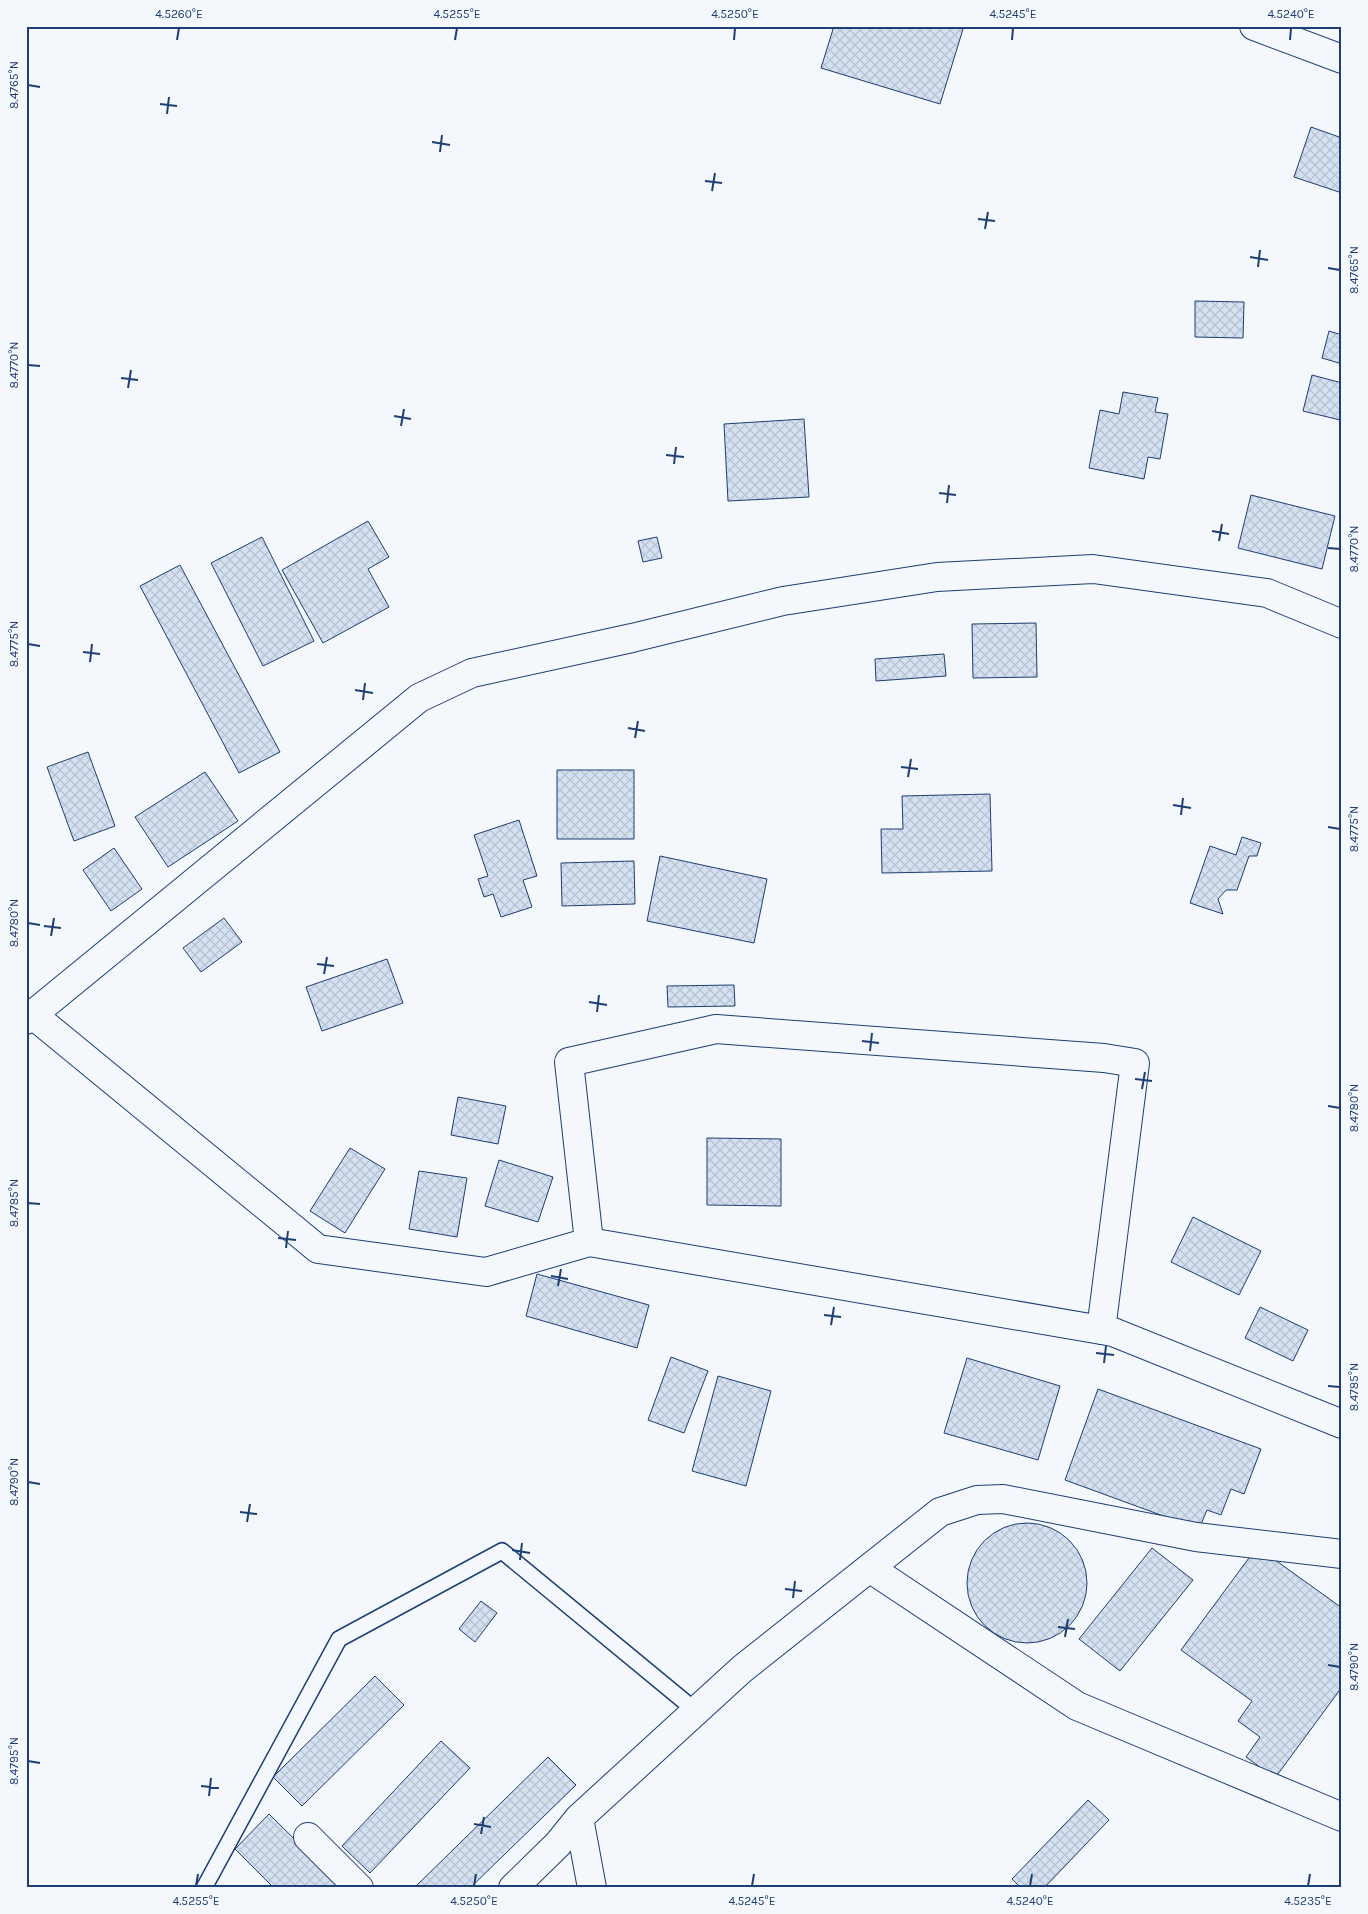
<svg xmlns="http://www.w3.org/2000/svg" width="1368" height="1914" font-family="Karla,sans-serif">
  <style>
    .building { fill: url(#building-cross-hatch); stroke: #1d3f73 }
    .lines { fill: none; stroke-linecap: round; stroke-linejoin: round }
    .lane-casing { stroke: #1d3f73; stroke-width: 18 }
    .street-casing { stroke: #1d3f73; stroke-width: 30 }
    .secondary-casing { stroke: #1d3f73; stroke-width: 30 }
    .lane { stroke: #f4f7fb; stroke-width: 15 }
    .street { stroke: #f4f7fb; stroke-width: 28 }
    .secondary { stroke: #f4f7fb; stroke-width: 28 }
    .ticks { fill: none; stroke: #1d3f73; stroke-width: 2 }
    .neatline { fill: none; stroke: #1d3f73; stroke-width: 2 }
    .ticks-label { font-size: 12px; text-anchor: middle; fill: #1d3f73 }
  </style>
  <defs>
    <pattern id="building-cross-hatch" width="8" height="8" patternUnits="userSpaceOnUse" patternTransform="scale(1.25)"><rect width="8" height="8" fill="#d5e0f0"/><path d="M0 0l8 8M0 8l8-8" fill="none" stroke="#b6c1d1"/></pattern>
  </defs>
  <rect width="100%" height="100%" fill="#f4f7fb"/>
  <path class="building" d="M834 26H955L963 29 940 104 821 68Z
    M1311 127 1342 138V193L1294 177Z
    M1195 301 1244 302 1243 338 1195 337Z
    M1329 331 1342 335V364L1322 358Z
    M1312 375 1342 383 1340 420 1303 411Z
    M1123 392 1158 398 1155 412 1168 414 1160 459 1148 457 1144 479 1089 468 1100 410 1119 414Z
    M804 419 809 497 728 501 724 424Z
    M1251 495 1335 516 1322 569 1238 548Z
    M368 521 389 557 368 569 389 607 323 643 282 570Z
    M262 537 314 641 263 666 211 563Z
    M657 537 662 558 643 562 638 541Z
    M180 565 280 752 239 773 140 586Z
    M1036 623 1037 677 973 678 972 624Z
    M944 654 946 676 876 681 875 659Z
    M88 752 115 826 74 841 47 767Z
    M557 770H634V839H557Z
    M205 772 238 821 168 867 135 817Z
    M990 794 992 871 882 873 881 829H903L902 796Z
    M519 820 537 876 523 880 532 907 501 917 493 894 484 897 478 879 488 876 474 835Z
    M1242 837 1261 843 1257 856H1249L1237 890H1226L1218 899 1223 914 1190 903 1210 846 1236 855Z
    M114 848 142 889 111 911 83 870Z
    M660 856 767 879 754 943 647 921Z
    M634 861 635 904 562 906 561 863Z
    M224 918 242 942 201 972 183 948Z
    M387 959 403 1003 322 1031 306 987Z
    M734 985 735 1006 668 1007 667 986Z
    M458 1097 506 1106 498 1144 451 1135Z
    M707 1138 781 1139V1206L707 1205Z
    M350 1148 385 1169 345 1233 310 1211Z
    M499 1160 553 1177 538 1222 485 1206Z
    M419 1171 467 1178 457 1237 409 1229Z
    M1193 1217 1261 1251 1239 1295 1171 1262Z
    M537 1274 649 1305 637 1348 526 1316Z
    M1260 1307 1308 1330 1293 1361 1245 1338Z
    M671 1357 708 1371 684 1433 648 1420Z
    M967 1358 1060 1386 1038 1460 944 1433Z
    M718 1376 771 1391 746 1486 692 1471Z
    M1098 1389 1261 1449 1244 1494 1231 1489 1221 1515 1207 1510 1199 1529 1065 1480Z
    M967 1583a60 60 0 1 1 120 0a60 60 0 1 1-120 0Z
    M1257 1547 1342 1608V1687L1275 1778 1246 1757 1260 1737 1238 1721 1252 1701 1181 1650Z
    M1152 1548 1193 1580 1120 1671 1079 1639Z
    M481 1601 497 1613 475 1642 459 1629Z
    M375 1676 404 1705 302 1806 273 1777Z
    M441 1741 470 1768 370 1873 342 1846Z
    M548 1757 576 1785 470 1888H414Z
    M1088 1800 1109 1820 1044 1888H1021L1012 1879Z
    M269 1814 344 1888H274L235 1849Z"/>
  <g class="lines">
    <defs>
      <path id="lane" d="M204 1888 339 1639 502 1551 696 1711"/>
      <path id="street" d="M1254 26 1342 59
        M33 1015 318 1249 486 1272 589 1242
        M1101 1330 1135 1063 1104 1058 716 1029 569 1062 589 1242 1113 1332 1342 1424
        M871 1569 1077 1706 1342 1817
        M579 1818 592 1888
        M308 1837 359 1888
        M513 1888 558 1844 579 1818 742 1669 940 1512 977 1500 1003 1499 1196 1537 1342 1554"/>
      <path id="secondary" d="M26 1020 419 698 472 673 632 638 783 601 937 577 1093 569 1267 593 1342 624"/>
    </defs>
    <use href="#lane" class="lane-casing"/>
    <use href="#street" class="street-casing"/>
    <use href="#secondary" class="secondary-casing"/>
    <use href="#lane" class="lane"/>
    <use href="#street" class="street"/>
    <use href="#secondary" class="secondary"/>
  </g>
  <path class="ticks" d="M177 40 179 28M455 40 457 28M734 40 735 28M1012 40 1013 28M1290 40 1291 28M28 85 40 87M160 104 177 106M167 114 169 97M432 142 450 145M440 152 442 135M705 181 722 183M712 191 715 173M978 219 995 221M985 229 988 212M1250 257 1268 260M1258 267 1260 250M1328 268 1340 270M28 365 40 366M121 378 138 380M128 388 131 370M394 416 411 419M401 426 404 409M666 455 684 457M674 464 676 447M939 493 956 495M947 503 949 485M1212 531 1229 534M1219 541 1222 524M1328 548 1340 549M28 644 40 646M83 652 100 654M90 662 92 644M355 690 373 693M363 700 365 683M628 728 645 731M635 738 638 721M901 767 918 769M908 777 911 759M1173 805 1191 808M1181 815 1183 798M1328 827 1340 829M28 923 40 925M44 926 61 928M51 936 54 918M317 964 334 966M324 974 327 957M589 1002 607 1005M597 1012 599 995M862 1041 879 1043M870 1051 872 1033M1135 1079 1152 1081M1142 1089 1145 1072M1328 1106 1340 1108M28 1203 40 1204M278 1238 296 1240M286 1248 288 1231M551 1276 568 1279M558 1286 561 1269M824 1315 841 1317M831 1325 834 1307M1096 1353 1114 1355M1104 1363 1106 1346M1328 1386 1340 1387M28 1482 40 1484M240 1512 257 1514M247 1522 250 1504M512 1550 530 1553M520 1560 522 1543M785 1589 802 1591M793 1598 795 1581M1058 1627 1075 1629M1065 1637 1068 1619M1328 1665 1340 1667M28 1761 40 1763M201 1786 219 1788M209 1796 211 1778M474 1824 491 1827M481 1834 484 1817M196 1886 198 1874M474 1886 476 1874M752 1886 754 1874M1030 1886 1032 1874M1308 1886 1310 1874"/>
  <rect width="1368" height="1914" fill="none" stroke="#f4f7fb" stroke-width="55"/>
  <rect x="28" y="28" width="1312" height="1858" class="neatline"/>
  <g class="ticks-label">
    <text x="179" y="18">4.5260°E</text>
    <text x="457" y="18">4.5255°E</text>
    <text x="735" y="18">4.5250°E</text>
    <text x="1013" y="18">4.5245°E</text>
    <text x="1291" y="18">4.5240°E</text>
    <text transform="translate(14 85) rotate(-90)" y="4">8.4765°N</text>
    <text transform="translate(1354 270) rotate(-90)" y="4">8.4765°N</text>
    <text transform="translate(14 365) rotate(-90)" y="4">8.4770°N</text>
    <text transform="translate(1354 549) rotate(-90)" y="4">8.4770°N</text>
    <text transform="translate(14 644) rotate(-90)" y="4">8.4775°N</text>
    <text transform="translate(1354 829) rotate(-90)" y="4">8.4775°N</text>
    <text transform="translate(14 923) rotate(-90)" y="4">8.4780°N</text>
    <text transform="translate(1354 1108) rotate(-90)" y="4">8.4780°N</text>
    <text transform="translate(14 1203) rotate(-90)" y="4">8.4785°N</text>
    <text transform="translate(1354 1387) rotate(-90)" y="4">8.4785°N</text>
    <text transform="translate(14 1482) rotate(-90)" y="4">8.4790°N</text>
    <text transform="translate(1354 1667) rotate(-90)" y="4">8.4790°N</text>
    <text transform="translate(14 1761) rotate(-90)" y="4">8.4795°N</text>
    <text x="196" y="1905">4.5255°E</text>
    <text x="474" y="1905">4.5250°E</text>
    <text x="752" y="1905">4.5245°E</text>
    <text x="1030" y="1905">4.5240°E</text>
    <text x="1308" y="1905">4.5235°E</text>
  </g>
</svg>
